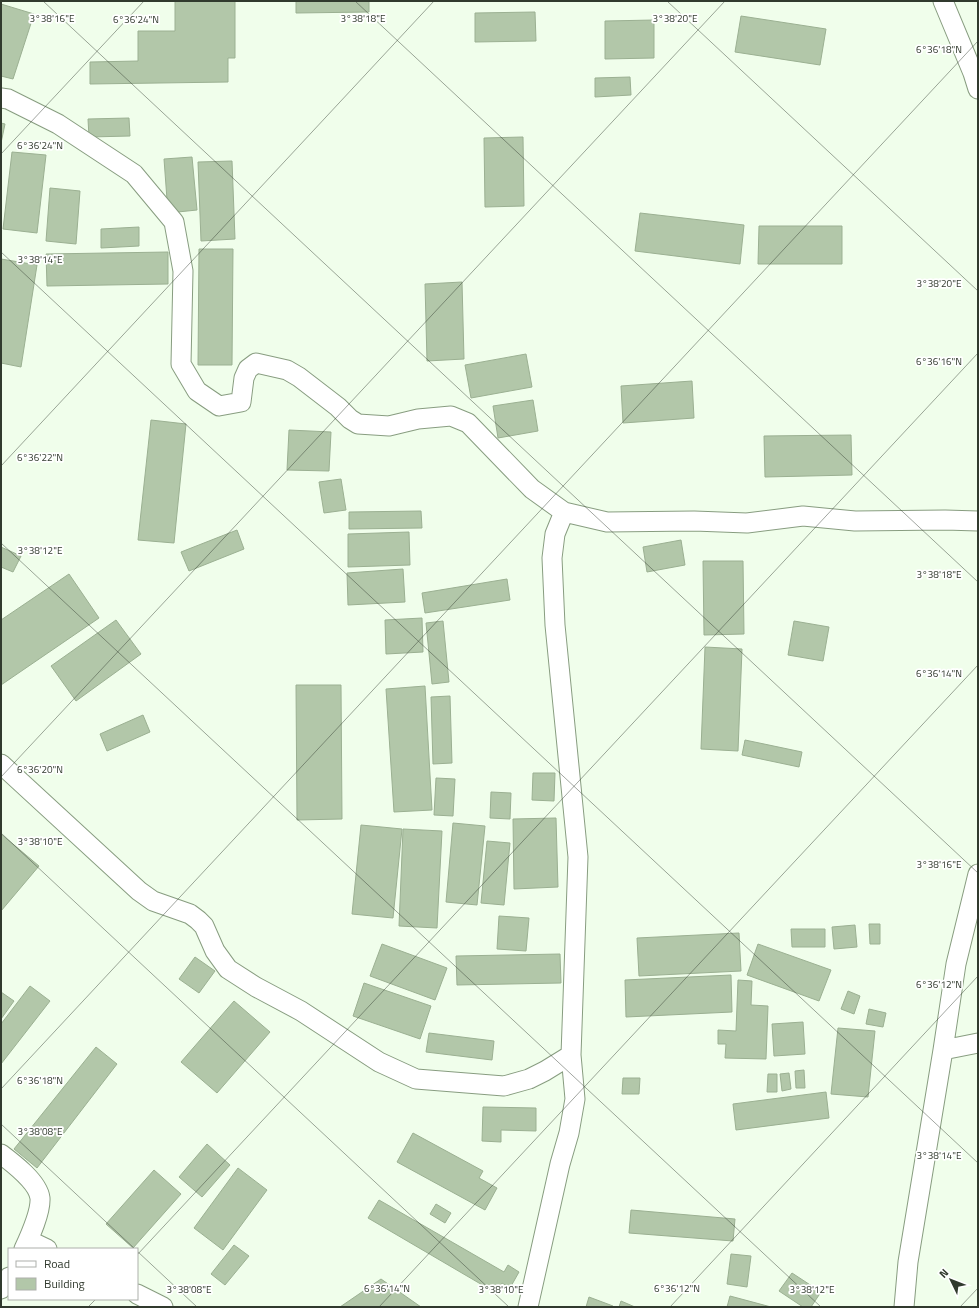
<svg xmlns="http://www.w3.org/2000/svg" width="979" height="1308" font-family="'Titillium Web',sans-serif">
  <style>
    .building { fill: #b2c7a9; stroke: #9bb092 }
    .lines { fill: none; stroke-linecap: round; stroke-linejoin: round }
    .minor-casing { stroke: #889d80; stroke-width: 21 }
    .minor { stroke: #fff; stroke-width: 19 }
    .ticks { fill: none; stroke: #313a2e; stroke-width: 1; stroke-opacity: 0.45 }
    .ticks-label { font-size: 10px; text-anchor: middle; fill: #313a2e; stroke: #fff; stroke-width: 3.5; stroke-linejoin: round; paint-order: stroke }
  </style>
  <rect width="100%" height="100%" fill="#f0feeb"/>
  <path class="building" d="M175 1H235V58H228V82L90 84V62L138 61V31H175Z
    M296 1H369V12L296 13Z
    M1 4 34 14 13 79 1 76Z
    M535 12 536 41 475 42V13Z
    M741 16 826 29 820 65 735 52Z
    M654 20V58L605 59V21Z
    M630 77 631 95 595 97V78Z
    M129 118 130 136 89 137 88 119Z
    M1 123 5 124 1 143Z
    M523 137 524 206 485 207 484 138Z
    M12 152 46 155 37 233 3 229Z
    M192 157 197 210 168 213 164 159Z
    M232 161 235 239 201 241 198 162Z
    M50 188 80 191 76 244 46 241Z
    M640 213 744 225 740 264 635 251Z
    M759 226H842V264H758Z
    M139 227V246L101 248V229Z
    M199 249H233L232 365H198Z
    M168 252V284L47 286 46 254Z
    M1 259 37 265 21 367 1 363Z
    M462 282 464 359 427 361 425 284Z
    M526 354 532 387 471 398 465 365Z
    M692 381 694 418 623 423 621 386Z
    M533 400 538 431 498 438 493 406Z
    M151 420 186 424 174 543 138 540Z
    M289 430 331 432 329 471 287 470Z
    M851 435 852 475 765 477 764 436Z
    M341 479 346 510 324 513 319 482Z
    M421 511 422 528 349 529V512Z
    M237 530 244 549 189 571 181 552Z
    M409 532 410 565 348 567V534Z
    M681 540 685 565 647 572 643 547Z
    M1 547 21 556 13 572 1 567Z
    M703 561H743L744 634 704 635Z
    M403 569 405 602 348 605 347 573Z
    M69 574 99 618 1 685V620Z
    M507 579 510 600 425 613 422 593Z
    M422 618 423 652 386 654 385 620Z
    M116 620 141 654 76 701 51 666Z
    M443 621 449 682 432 684 426 623Z
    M794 621 829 627 823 661 788 655Z
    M705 647 742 649 738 751 701 749Z
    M296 685H341L342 819 297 820Z
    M425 686 432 810 394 812 386 689Z
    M450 696 452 763 433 764 431 697Z
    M143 715 150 732 107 751 100 734Z
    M745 740 802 752 799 767 742 755Z
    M533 773H555L554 801 532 800Z
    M436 778 455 779 453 816 434 815Z
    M491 792 511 793 510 819 490 818Z
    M556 818 558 887 514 889 513 819Z
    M453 823 485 826 477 905 446 902Z
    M361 825 402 829 393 918 352 914Z
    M403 829 442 831 437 928 399 926Z
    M1 834 39 866 1 911Z
    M487 841 510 843 504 905 481 903Z
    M499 916 529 918 526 951 497 949Z
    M869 924H880V944H870Z
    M855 925 857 947 834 949 832 927Z
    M791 929H825V947H792Z
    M739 933 741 971 639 976 637 938Z
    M382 944 447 968 435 1000 370 976Z
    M758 944 831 970 819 1001 747 975Z
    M560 954 561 983 457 985 456 956Z
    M195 957 215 971 199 993 179 979Z
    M731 975 732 1012 626 1017 625 980Z
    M738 980 752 981 751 1005 768 1006 766 1059 725 1058 726 1044H718V1030L736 1031Z
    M364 983 431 1006 420 1039 353 1016Z
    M30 986 50 1001 1 1064V1024Z
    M848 991 860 996 854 1014 841 1009Z
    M1 992 14 1001 1 1019Z
    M234 1001 270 1032 217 1093 181 1062Z
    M869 1009 886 1013 883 1027 866 1024Z
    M803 1022 805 1054 774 1056 772 1024Z
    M838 1028 875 1031 868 1097 831 1094Z
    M429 1033 494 1041 492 1060 426 1052Z
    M96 1047 117 1064 37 1168 14 1149Z
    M804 1070 805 1088H796L795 1071Z
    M789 1073 791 1089 782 1091 780 1074Z
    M768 1074H777V1092H767Z
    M623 1078H640L639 1094H622Z
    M826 1092 829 1118 736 1130 733 1104Z
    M483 1107 536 1108V1131L501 1130V1142L482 1141Z
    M413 1133 483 1171 479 1178 497 1188 485 1210 397 1162Z
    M207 1144 230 1165 202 1197 179 1177Z
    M238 1168 267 1190 223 1250 194 1228Z
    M154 1170 181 1194 133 1248 106 1224Z
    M379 1200 504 1272 508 1265 519 1272 510 1288 502 1283 496 1293 368 1218Z
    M436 1204 451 1213 445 1223 430 1214Z
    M631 1210 735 1219 733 1241 629 1233Z
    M234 1245 249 1256 225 1285 211 1274Z
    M731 1254 751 1256 747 1287 727 1284Z
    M792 1273 821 1292 811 1307H803L779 1291Z
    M381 1279 421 1307H340Z
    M730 1296 771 1307H727Z
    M589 1297 613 1306V1307H586Z
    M621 1301 635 1307H619Z"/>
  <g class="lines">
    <defs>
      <path id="minor" d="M943 1 973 73 978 89
        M1 98 8 99 58 124 134 174 174 222 183 271 181 364 197 391 219 406 241 402 244 378 248 369 256 363 287 370 299 377 338 407 350 419 358 424 389 426 418 419 451 416 468 423 532 489 564 512 607 522 694 521 747 523 803 516 855 521 945 520 978 521
        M1 764 139 891 153 901 190 914 198 920 204 926 215 951 228 969 256 987 301 1011 379 1062 416 1079 504 1086 529 1079 545 1071 571 1055
        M943 1050 978 1043
        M1 1154C13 1163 38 1182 40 1198 41 1212 30 1236 24 1249
        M28 1240 47 1249
        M1 1289 9 1277
        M137 1294 163 1307
        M528 1307 560 1164 569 1133 575 1099 571 1055 578 857 555 625 552 558 555 534 564 512
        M904 1307 908 1262 943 1050 956 964 978 874"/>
    </defs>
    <use href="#minor" class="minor-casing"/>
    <use href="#minor" class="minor"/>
  </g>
  <path class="ticks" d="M43 1 978 873M355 1 978 582M667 1 978 291M1 154 144 1M1 252 978 1163M1 466 434 1M1 543 821 1307M1 777 725 1M1 833 509 1307M1 1089 978 41M1 1124 135 1249M137 1251 197 1307M137 1255 978 353M88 1307 96 1299M379 1307 978 665M670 1307 978 976M960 1307 978 1288"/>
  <g class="ticks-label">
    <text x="52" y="22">3°38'16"E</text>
    <text x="363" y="22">3°38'18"E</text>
    <text x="675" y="22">3°38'20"E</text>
    <text x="136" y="23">6°36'24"N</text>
    <text x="939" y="53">6°36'18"N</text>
    <text x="40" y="149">6°36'24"N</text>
    <text x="40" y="263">3°38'14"E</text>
    <text x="939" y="287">3°38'20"E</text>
    <text x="939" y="365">6°36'16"N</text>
    <text x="40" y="461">6°36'22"N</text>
    <text x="40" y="554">3°38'12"E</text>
    <text x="939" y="578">3°38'18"E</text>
    <text x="939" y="677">6°36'14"N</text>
    <text x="40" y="773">6°36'20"N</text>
    <text x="40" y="845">3°38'10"E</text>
    <text x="939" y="868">3°38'16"E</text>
    <text x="939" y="988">6°36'12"N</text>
    <text x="40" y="1084">6°36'18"N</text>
    <text x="40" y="1135">3°38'08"E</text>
    <text x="939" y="1159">3°38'14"E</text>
    <text x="387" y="1292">6°36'14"N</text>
    <text x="677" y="1292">6°36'12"N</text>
    <text x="189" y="1293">3°38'08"E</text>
    <text x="501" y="1293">3°38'10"E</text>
    <text x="812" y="1293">3°38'12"E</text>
  </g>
  <rect width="979" height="1308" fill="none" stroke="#313a2e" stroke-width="4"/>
  <rect x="8" y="1248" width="130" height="52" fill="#ffffff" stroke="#adb0ab"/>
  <rect x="16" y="1261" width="20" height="6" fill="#ffffff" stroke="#adb0ab"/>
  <text x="44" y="1268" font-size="12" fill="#313a2e">Road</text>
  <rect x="16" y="1278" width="20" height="12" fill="#b2c7a9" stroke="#adb0ab"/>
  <text x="44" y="1288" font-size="12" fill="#313a2e">Building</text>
  <g transform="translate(951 1280) rotate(313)" stroke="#ffffff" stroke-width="3" paint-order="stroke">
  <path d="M0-3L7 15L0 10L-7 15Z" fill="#313a2e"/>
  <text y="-6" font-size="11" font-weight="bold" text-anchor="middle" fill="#313a2e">N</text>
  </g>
</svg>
